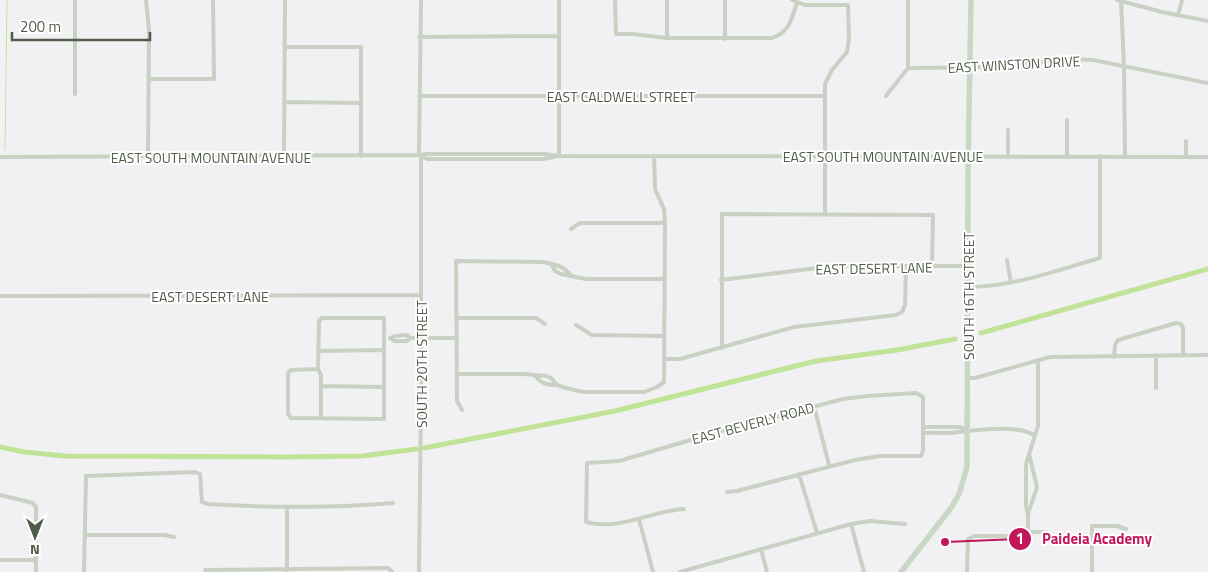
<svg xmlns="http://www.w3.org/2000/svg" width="1208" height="572" font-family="'Titillium Web',sans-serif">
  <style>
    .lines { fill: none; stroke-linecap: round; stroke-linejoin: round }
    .stream { stroke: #c1e397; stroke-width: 1 }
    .canal { stroke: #c1e397; stroke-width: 5 }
    .minor { stroke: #c8d1c3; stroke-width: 4 }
    .secondary { stroke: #cad7c6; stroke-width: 5.5 }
    .labels { text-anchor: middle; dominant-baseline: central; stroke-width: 4; stroke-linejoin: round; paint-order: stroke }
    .street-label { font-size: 14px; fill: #505c4a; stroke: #fff }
    .leader { fill: none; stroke: #c2185b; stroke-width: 2 }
    .callout-dot { fill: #c2185b; stroke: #fff; stroke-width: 2 }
    .mark-label { font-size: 15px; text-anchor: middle; font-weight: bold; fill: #fff }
    .callout-label { font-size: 15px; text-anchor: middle; font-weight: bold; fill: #c2185b; stroke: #fff; stroke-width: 4; stroke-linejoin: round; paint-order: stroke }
  </style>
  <rect width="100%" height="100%" fill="#f1f1f3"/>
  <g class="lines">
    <path class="stream" d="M5 150 7 0"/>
    <path class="canal" d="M981 333 1208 269
      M0 447 24 452 65 456 284 457 362 456 417 449
      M424 448 615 411 816 361 897 350 955 339"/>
    <path class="minor" d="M146 0 149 31 148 157
      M667 0V38
      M792 0 805 5H848L849 39 847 52 832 70 825 84V215
      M1117 0 1162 12 1208 21
      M1121 0 1124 66 1125 156
      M615 1 616 34H632L667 38H771C790 33 791 19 797 3
      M1178 15 1182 0
      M419 37 559 36
      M725 39V0
      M285 47H361V156
      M908 68 1000 67 1068 59 1093 60 1208 83
      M149 79H214L213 0
      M75 94V0
      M419 96H823
      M886 96 908 68V0
      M285 102 361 103
      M419 155 421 0
      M422 156 427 159H543L554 157
      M559 156V0
      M1008 156V130
      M1067 156V120
      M0 157 421 155 426 154H544L559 156 1208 157
      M284 157 285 0
      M1186 157V141
      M571 229 580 223H665
      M1007 260 1011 283
      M552 265 555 271 561 274 586 279H665
      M721 280 833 266H967
      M967 287C1013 287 1057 270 1100 258V156
      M0 296 421 295
      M457 318H536L545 324
      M576 325 592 335 664 336
      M410 338 407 335 395 336 390 338 395 341H407L410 338H457
      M722 348V214L933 215 932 266
      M318 351 384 350
      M1156 356V388
      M1114 357 1115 345 1118 340 1176 323 1181 324 1183 328V355
      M665 359H680L794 327 896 315 902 312 905 305 906 267
      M318 369 291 370 288 373V414L291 418 384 419V318H322L319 321 318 369 321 375V418
      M457 374H523L546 376 551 378 557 385 566 388 583 392H644L657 387 664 382 665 223 664 209 655 189 654 156
      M535 376C542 384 547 385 557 385
      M967 378H975L1050 357 1208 355
      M321 386 384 387
      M814 406 829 465
      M462 410 457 401 456 261 540 262C552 263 562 265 571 275
      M923 427H960L968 430
      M923 433C934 432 947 434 958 432 977 430 1019 424 1035 436
      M799 474 817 533
      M0 495 33 503 36 507V572
      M684 509C651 511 619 531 586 522L587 463 619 461 728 429 843 399 868 396 916 393 923 397V451L921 456H880L855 460 737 491 727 492
      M1028 514 1037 487 1029 454
      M639 519 653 572
      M851 524 864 572
      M1028 532H1044
      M85 535H165L174 537
      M761 549 767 572
      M0 560H36
      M205 570 388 568 392 572
      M84 572 86 476 195 472 200 474 202 502 208 504C270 508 331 508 393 503
      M287 572V507
      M419 572 421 402V155
      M680 572 851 524 870 521 905 524
      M967 572 968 539 974 536H1028V516L1026 506V464L1038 426V360
      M1092 572V526H1117L1126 529"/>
    <path class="secondary" d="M901 572 951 508 959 494 967 467 968 168 971 0"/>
  </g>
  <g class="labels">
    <g class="street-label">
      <text transform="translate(1014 64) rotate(-3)">EAST WINSTON DRIVE</text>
      <text x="621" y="96">EAST CALDWELL STREET</text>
      <text x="883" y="156">EAST SOUTH MOUNTAIN AVENUE</text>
      <text x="211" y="157">EAST SOUTH MOUNTAIN AVENUE</text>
      <text transform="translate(874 268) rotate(-1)">EAST DESERT LANE</text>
      <text x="210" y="296">EAST DESERT LANE</text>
      <text transform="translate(968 296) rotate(-90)">SOUTH 16TH STREET</text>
      <text transform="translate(421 364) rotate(-90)">SOUTH 20TH STREET</text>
      <text transform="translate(753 423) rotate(-15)">EAST BEVERLY ROAD</text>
    </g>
  </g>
  <path class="leader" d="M945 542L1020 539"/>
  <g class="callout-dot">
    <circle cx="945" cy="542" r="5"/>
    <circle cx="1020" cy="539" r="12"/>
  </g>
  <g class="mark-label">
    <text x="1020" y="544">1</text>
  </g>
  <g class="callout-label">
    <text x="1097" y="544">Paideia Academy</text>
  </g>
  <g transform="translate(35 537) rotate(180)" stroke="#ffffff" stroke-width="4" paint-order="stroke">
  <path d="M0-4L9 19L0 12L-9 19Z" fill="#505c4a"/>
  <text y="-8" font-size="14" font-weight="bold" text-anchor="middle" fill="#505c4a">N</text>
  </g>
  <path d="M12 32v8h138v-8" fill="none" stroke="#505c4a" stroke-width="2.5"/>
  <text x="20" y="32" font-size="15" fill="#505c4a" stroke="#ffffff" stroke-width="4" paint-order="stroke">200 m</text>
</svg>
